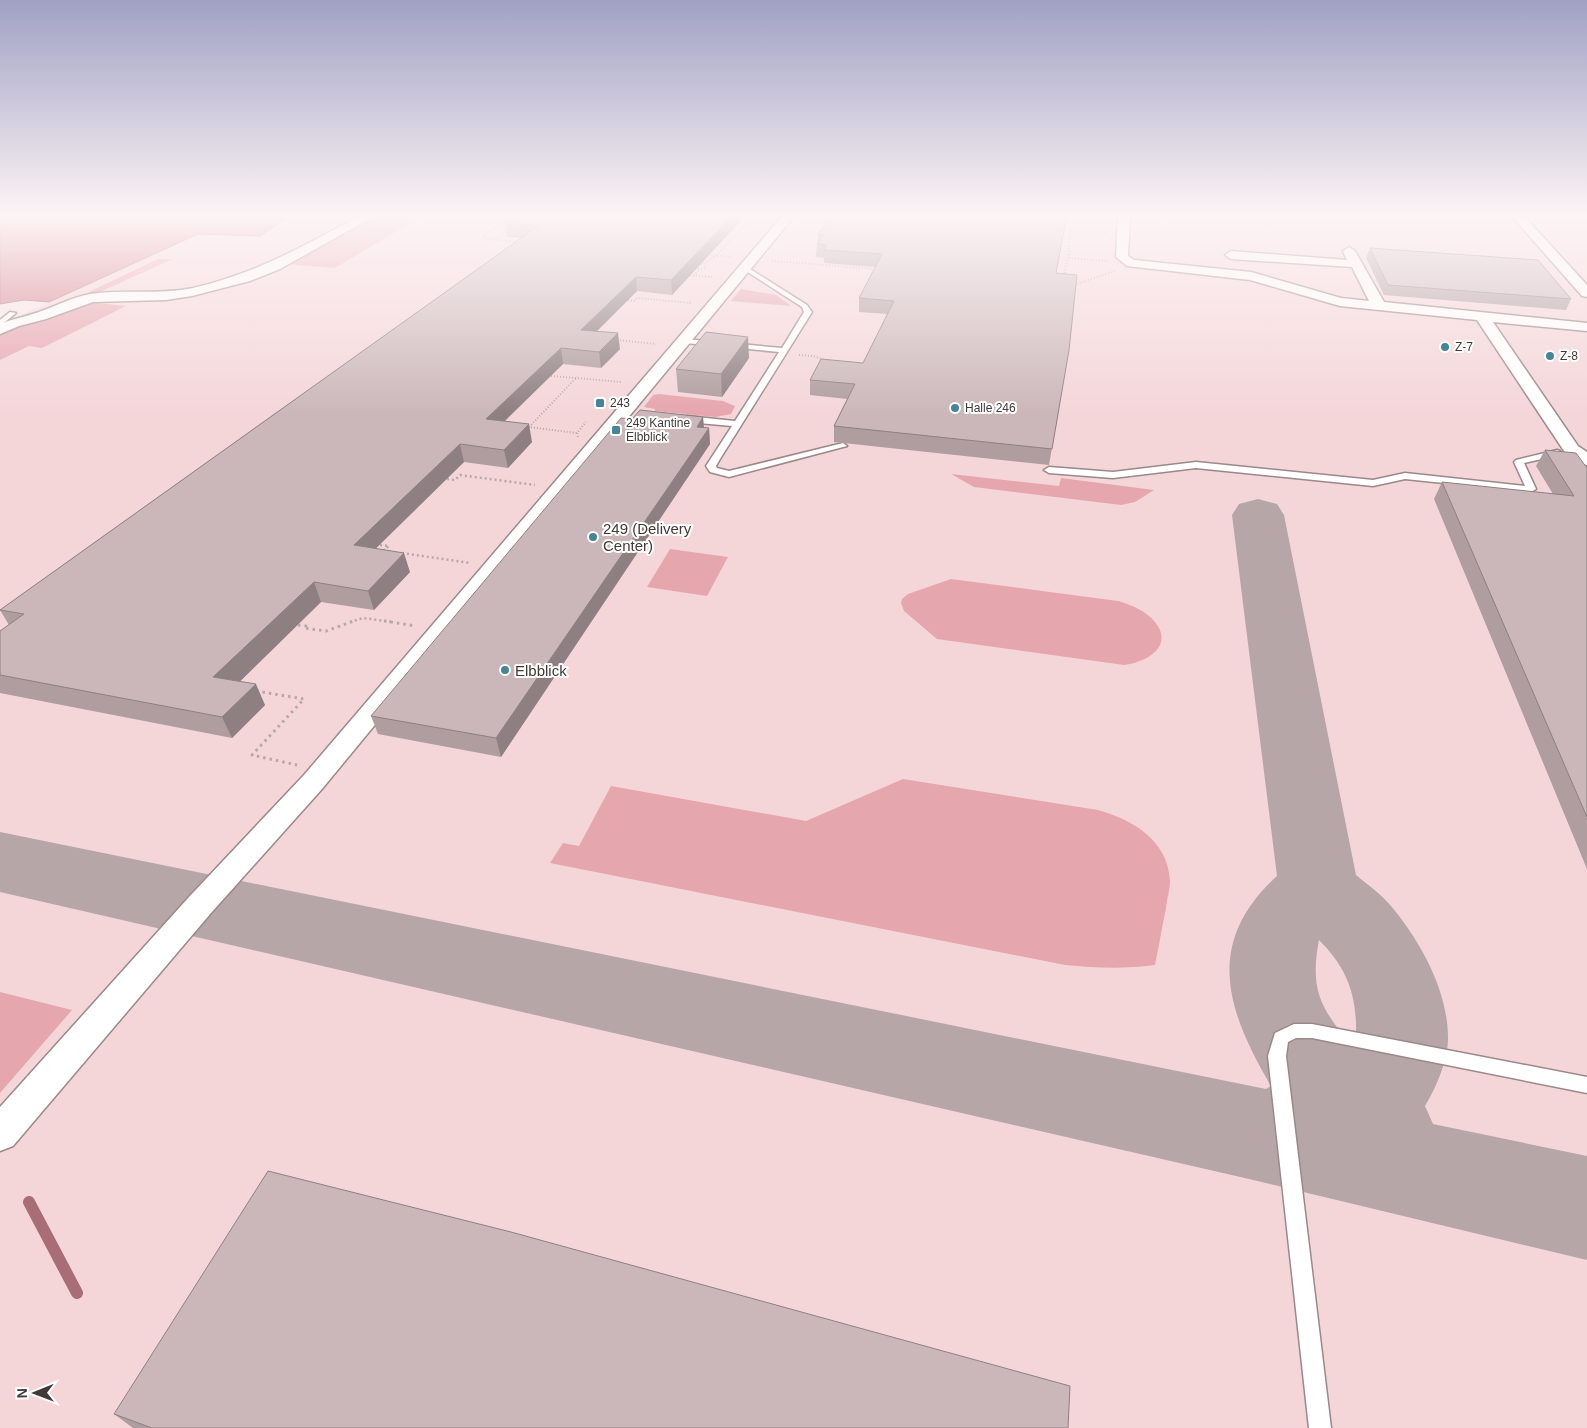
<svg xmlns="http://www.w3.org/2000/svg" width="1587" height="1428" font-family="Helvetica,sans-serif">
  <style>
    .built { fill: #f4d6d9 }
    .green { fill: #e6a6ae }
    .water { fill: #d4848f; stroke: #a86d75 }
    .lines { fill: none; stroke-linecap: round; stroke-linejoin: round }
    .stream { stroke: #a86d75; stroke-width: 12 }
    .taxiway { fill: #b6a6a8; fill-rule: evenodd }
    .lane-casing { stroke: #9b888a; stroke-width: 3 }
    .street-casing { stroke: #9b888a; stroke-width: 3 }
    .path-far2 { stroke: #b8a8a9; stroke-width: 2; stroke-dasharray: 1 2; stroke-linecap: butt }
    .path-far1 { stroke: #b8a8a9; stroke-width: 2.5; stroke-dasharray: 2 3; stroke-linecap: butt }
    .path { stroke: #b8a8a9; stroke-width: 3; stroke-dasharray: 2.5 4; stroke-linecap: butt }
    .lane { fill: #fff; fill-rule: evenodd }
    .street { fill: #fff; fill-rule: evenodd }
    .wall { fill: #af9d9f }
    .shaded-wall { fill: #8e8082 }
    .building { fill: #cbb7b9; stroke: #8e8082 }
    .poi-dot { fill: #468599; stroke: #fff; stroke-width: 2 }
    .labels { text-anchor: middle; dominant-baseline: central; stroke-width: 4; stroke-linejoin: round; paint-order: stroke }
    .far-poi-label { font-size: 12px; fill: #413839; stroke: #fff; text-anchor: start }
    .poi-label { font-size: 15px; fill: #413839; stroke: #fff; text-anchor: start }
  </style>
  <rect width="100%" height="100%" fill="#fbe6e8"/>
  <path class="built" d="M293 214H1587V1428H0V325L198 234 260 236Z"/>
  <path class="green" d="M377 214H426L335 268 285 264Z
    M158 259H173L102 291 51 310Z
    M741 289 776 295 791 306 731 301Z
    M102 300 98 303 126 306 42 348 29 346 0 360V333L80 303Z
    M659 394 723 401 735 406 731 414 715 417 655 411V409L644 407 653 395Z
    M951 474 1059 486 1061 478 1154 490 1135 502 1121 505 974 487Z
    M670 549 728 557 707 596 647 587Z
    M951 579 1118 601C1132 605 1146 611 1155 622 1175 647 1145 663 1124 665L937 639 904 611 901 603 902 599 908 594Z
    M903 779 1098 810C1133 820 1168 840 1170 881 1170 889 1167 899 1166 908 1162 927 1159 946 1155 965 1125 969 1096 968 1065 965L550 863 563 843 579 846 611 786 806 821Z
    M0 992 72 1010 0 1093Z"/>
  <path class="water" d="M0 214H293L260 236 198 234 49 302 24 300 0 304Z"/>
  <g class="lines">
    <path class="stream" d="M29 1202 77 1293"/>
    <path class="taxiway" d="M1258 499 1277 504 1284 515 1356 875C1368 885 1381 894 1391 906 1421 942 1449 992 1448 1041 1447 1062 1436 1088 1425 1106L1433 1124 1587 1156V1260L1249 1179 0 892V832L1266 1089 1271 1086C1227 1011 1203 943 1277 876L1232 515 1239 504ZM1319 940C1344 965 1355 989 1356 1024 1356 1032 1357 1040 1354 1048 1322 1010 1309 992 1319 940Z"/>
    <defs>
      <path id="lane" d="M743 267H747L807 305 812 312 720 459 716 466 717 468 729 471 843 443 847 446 729 477 710 472 706 466 732 426 687 422 683 419 687 416 735 421 779 352 685 343 681 341 685 339 782 348 804 312 802 307 743 269Z
        M10 312 16 313 0 326V320Z
        M1557 450 1560 451V455L1524 463 1536 489 1531 492 1405 479 1373 486 1196 468 1113 478 1049 473 1044 470 1049 467 1113 472 1196 462 1373 480 1405 473 1525 486 1514 462 1516 460Z
        M1294 1024H1312L1587 1077V1093L1312 1038H1296L1288 1042 1286 1056 1331 1428H1309L1268 1056 1275 1033Z"/>
      <path id="street" d="M363 214H378L280 269 250 281 192 296 166 300 93 302 46 319 19 326 0 334V324C12 319 24 317 36 313 54 307 72 297 90 294 124 289 159 295 193 288 258 273 305 245 363 214Z
        M784 214H796L322 789 211 913 13 1146 0 1151V1107L189 897 304 775Z
        M1118 214H1130L1128 256 1134 260 1251 272 1341 298 1369 301 1352 267 1231 259 1225 255 1231 251 1347 260 1343 251 1349 247 1355 251 1384 302 1587 323V331L1493 322 1578 446 1587 452V465L1581 464 1566 454 1477 320 1340 306 1250 280 1127 266 1116 257Z
        M1510 214H1522L1587 285V297L1582 296Z"/>
    </defs>
    <use href="#lane" class="lane-casing"/>
    <use href="#street" class="street-casing"/>
    <path class="path-far2" d="M515 214 483 236 486 239 519 242
      M1142 217 1169 219 1168 214
      M494 239 510 228
      M705 255 731 257
      M1069 258 1107 261
      M772 261 878 269
      M698 269 706 268 705 264
      M687 275 713 277
      M694 276 698 271V265C716 262 741 228 754 214
      M1064 276 1068 255H1070L1068 250 1071 231 1105 233
      M1074 285 1115 271
      M628 300 634 301 637 298 691 303
      M617 340 656 344
      M799 355 813 356 825 360
      M551 376 622 382
      M528 427 577 433
      M529 427 577 377
      M578 437 577 433 586 422"/>
    <path class="path-far1" d="M447 479 455 480 460 475 535 485
      M380 545 389 546 384 550H386
      M402 553 470 563
      M350 622 363 618 393 622"/>
    <path class="path" d="M384 621 416 626
      M298 625 306 626 304 628 326 631 354 621
      M256 691 304 699 252 755 297 765"/>
    <use href="#lane" class="lane"/>
    <use href="#street" class="street"/>
  </g>
  <path class="wall" d="M519 214H747L672 295 637 291 597 331 620 349 601 368 563 364 505 421 532 442 508 468 464 462 376 548 410 572 374 610 321 602 239 682 265 705 232 738 0 693V631L9 625 0 610 521 238 507 237 505 223Z
    M833 214 1056 273 1069 350 1049 465 834 442V426L847 399 810 395V380L863 363 888 314 859 312V298L876 267 824 263V258L816 257 817 244 818 243V234Z
    M1370 248 1571 299 1566 310 1384 295 1366 258Z
    M749 358 722 397 678 392 676 369Z
    M703 417 704 427 709 428 710 444 501 757 378 734 371 716 632 419Z
    M1545 450 1587 468V869L1434 499 1442 482 1553 494 1536 466Z
    M114 1414 1068 1428H133Z"/>
  <path class="shaded-wall" d="M734 214H747L672 295 671 280Z
    M636 277 637 291 583 345 581 330Z
    M618 333 620 349 601 368 599 352Z
    M748 337 749 358 722 397 721 374Z
    M561 348 563 364 489 436 486 419Z
    M703 417 704 433 697 427Z
    M529 424 532 442 508 468 504 450Z
    M709 428 710 444 501 757 496 738Z
    M460 444 464 462 360 564 354 545Z
    M404 553 410 572 374 610 368 591Z
    M314 582 321 602 223 698 213 677Z
    M256 684 265 705 232 738 222 717Z"/>
  <path class="building" d="M519 214H734L671 280 636 277 581 330 618 333 599 352 561 348 486 419 529 424 504 450 460 444 354 545 404 553 368 591 314 582 213 677 256 684 222 717 0 675V631L24 614 0 610 538 226 505 223Z
    M833 214H1067L1056 273 1077 275 1069 350 1052 449 834 426 855 384 810 380 821 359 863 363 894 301 859 298 882 254 824 250 827 245 817 244 824 235 818 234Z
    M1370 248 1538 260 1571 299 1388 285Z
    M706 332 748 337 721 374 676 369Z
    M640 410 703 417 697 427 709 428 496 738 371 716 621 418 632 419Z
    M1545 450 1576 453 1587 468V817L1442 482 1574 496Z
    M268 1171 511 1232 1070 1386 1068 1428H152L114 1414Z"/>
  <linearGradient id="sky" x2="0" y2="1"><stop stop-color="#a0a1c4"/><stop offset="0.52" stop-color="#fdf4f5"/><stop offset="1" stop-color="#fdf4f5" stop-opacity="0"/></linearGradient>
  <rect width="1587" height="414" fill="url(#sky)"/>
  <g class="poi-dot">
    <circle cx="1445" cy="347" r="5"/>
    <circle cx="1550" cy="356" r="5"/>
    <rect x="595" y="398" width="10" height="10" rx="2.5"/>
    <circle cx="955" cy="408" r="5"/>
    <rect x="611" y="425" width="10" height="10" rx="2.5"/>
    <circle cx="593" cy="537" r="5"/>
    <circle cx="505" cy="670" r="5"/>
  </g>
  <g class="labels">
    <g class="far-poi-label">
      <text x="1455" y="347">Z-7</text>
      <text x="1560" y="356">Z-8</text>
      <text x="610" y="403">243</text>
      <text x="965" y="408">Halle 246</text>
      <text x="626" y="423">249 Kantine<tspan x="626" dy="14">Elbblick</tspan></text>
    </g>
    <g class="poi-label">
      <text x="603" y="528">249 (Delivery<tspan x="603" dy="17">Center)</tspan></text>
      <text x="515" y="670">Elbblick</text>
    </g>
  </g>
  <g transform="translate(35 1393) rotate(269)" stroke="#ffffff" stroke-width="4" paint-order="stroke">
  <path d="M0-4L9 19L0 12L-9 19Z" fill="#413839"/>
  <text y="-8" font-size="14" font-weight="bold" text-anchor="middle" fill="#413839">N</text>
  </g>
</svg>
